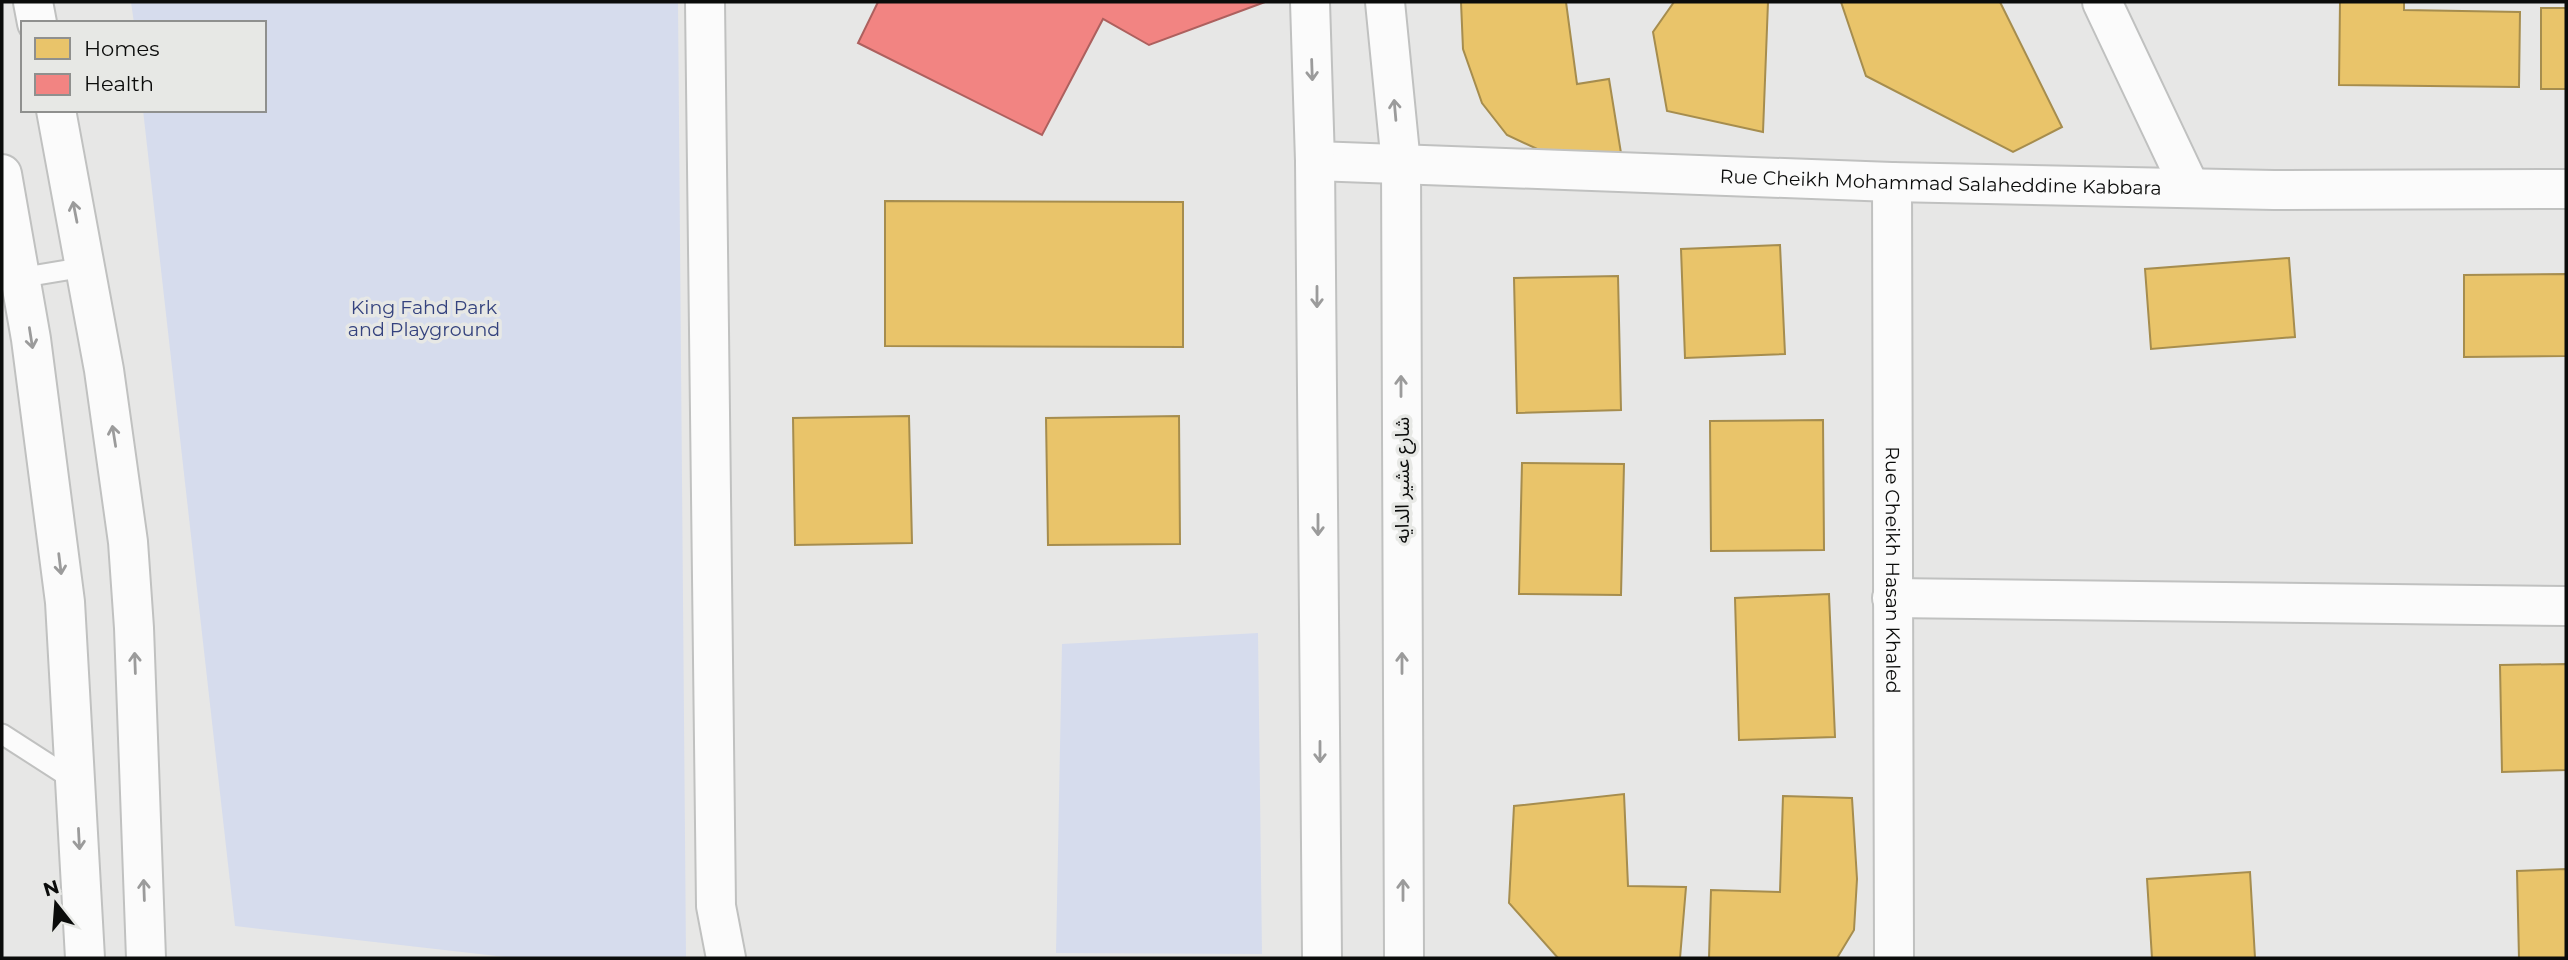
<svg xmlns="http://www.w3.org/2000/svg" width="2568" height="960" font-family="Montserrat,'Noto Sans Arabic',sans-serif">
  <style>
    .green { fill: #d6dced }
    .homes { fill: #e9c46a; stroke: #a68d4e; stroke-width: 2 }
    .health { fill: #f28482; stroke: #ad605e; stroke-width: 2 }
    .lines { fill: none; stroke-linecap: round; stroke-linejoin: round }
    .lane-casing { stroke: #c0c1c0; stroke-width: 23 }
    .street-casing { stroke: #c0c1c0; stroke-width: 42 }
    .secondary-casing { stroke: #c0c1c0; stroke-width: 42 }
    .lane { stroke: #fbfbfb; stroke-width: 19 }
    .street { stroke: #fbfbfb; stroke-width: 38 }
    .secondary { stroke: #fbfbfb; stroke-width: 38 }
    .oneway { stroke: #9b9b9b }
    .labels { text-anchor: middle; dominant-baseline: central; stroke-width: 7; stroke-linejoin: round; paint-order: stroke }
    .street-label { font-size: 19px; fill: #0b0c0b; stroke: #e7e8e5 }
    .park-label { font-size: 19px; fill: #35437e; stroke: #e7e8e5 }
  </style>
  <rect width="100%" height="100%" fill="#e7e7e6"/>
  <path class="green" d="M131 2H678L686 958H515L235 926 143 110H264V23H134Z
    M1258 633 1262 954 1056 953 1062 644Z"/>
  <path class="homes" d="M1461 2H1566L1577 84 1609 79 1621 153 1548 154 1507 135 1482 103 1463 49Z
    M1674 2H1768L1763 132 1667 111 1653 32Z
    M1841 2H2000L2062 127 2013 152 1866 76Z
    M2340 2H2404V10L2520 12 2519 87 2339 85Z
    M2541 8H2566V89H2541Z
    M885 201 1183 202V347L885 346Z
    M1780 245 1785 354 1685 358 1681 249Z
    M2289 258 2295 337 2151 349 2145 269Z
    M2566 274V356L2464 357V275Z
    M1618 276 1621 410 1517 413 1514 278Z
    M909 416 912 543 795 545 793 418Z
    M1179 416 1180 544 1048 545 1046 418Z
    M1823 420 1824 550 1711 551 1710 421Z
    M1522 463 1624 464 1621 595 1519 594Z
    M1829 594 1835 737 1739 740 1735 598Z
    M2566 664V770L2502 772 2500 665Z
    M1624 794 1628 886 1686 887 1680 958H1558L1509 903 1514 806Z
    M1783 796 1852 798 1857 879 1854 930 1837 958H1709L1711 890 1780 892Z
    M2566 869V958H2519L2517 871Z
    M2250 872 2255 958H2152L2147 879Z"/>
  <path class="health" d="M878 2H1265L1149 45 1103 19 1042 135 858 43Z"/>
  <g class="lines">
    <defs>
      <path id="lane" d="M13 279 85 267
        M2 734 75 781"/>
      <g id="street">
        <path d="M705 2 716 906 726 958"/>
        <path d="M2102 2 2190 188"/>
        <path id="s1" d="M1315 161 1892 182 2274 190 2566 189"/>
        <path id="s2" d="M1892 182 1894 958"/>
        <path d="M1892 598 2566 606"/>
      </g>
      <path id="secondary" d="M33 2 37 23
        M1310 2 1315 161 1322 958
        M1385 2 1401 164 1404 958
        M56 110 104 370 128 542 134 628 146 958
        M2 174 31 339 65 602 85 958"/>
    </defs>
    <use href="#lane" class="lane-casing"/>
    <use href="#street" class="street-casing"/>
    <use href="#secondary" class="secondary-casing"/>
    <use href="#lane" class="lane"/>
    <use href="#street" class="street"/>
    <use href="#secondary" class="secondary"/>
  </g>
  <defs><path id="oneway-shaft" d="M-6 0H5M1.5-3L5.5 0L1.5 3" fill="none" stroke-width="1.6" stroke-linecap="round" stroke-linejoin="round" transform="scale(1.75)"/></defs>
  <g class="oneway">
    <use href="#oneway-shaft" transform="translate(1312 70) rotate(88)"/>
    <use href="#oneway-shaft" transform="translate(1395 110) rotate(-95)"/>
    <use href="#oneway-shaft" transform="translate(75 212) rotate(-101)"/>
    <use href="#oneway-shaft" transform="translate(1317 297) rotate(90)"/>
    <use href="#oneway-shaft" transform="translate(31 338) rotate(81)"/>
    <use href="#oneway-shaft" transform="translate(1401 386) rotate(-90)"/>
    <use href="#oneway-shaft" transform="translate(114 436) rotate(-99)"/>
    <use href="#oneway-shaft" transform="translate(1318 525) rotate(90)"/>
    <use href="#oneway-shaft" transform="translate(60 564) rotate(83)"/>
    <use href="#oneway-shaft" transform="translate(135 663) rotate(-92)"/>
    <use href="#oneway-shaft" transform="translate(1402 663) rotate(-90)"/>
    <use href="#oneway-shaft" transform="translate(1320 752) rotate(90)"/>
    <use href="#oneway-shaft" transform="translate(79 839) rotate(87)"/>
    <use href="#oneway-shaft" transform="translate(144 890) rotate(-92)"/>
    <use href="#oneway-shaft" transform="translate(1403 890) rotate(-90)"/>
  </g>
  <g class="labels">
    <g class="street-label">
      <text stroke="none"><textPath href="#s1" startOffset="626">Rue Cheikh Mohammad Salaheddine Kabbara</textPath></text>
      <text transform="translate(1402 480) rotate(-90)">شارع عشير الدايه</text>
      <text stroke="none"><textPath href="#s2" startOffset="388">Rue Cheikh Hasan Khaled</textPath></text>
    </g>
    <g class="park-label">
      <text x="424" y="307">King Fahd Park<tspan x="424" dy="22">and Playground</tspan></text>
    </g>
  </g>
  <rect width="2568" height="960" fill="none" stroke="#0b0c0b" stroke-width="7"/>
  <rect x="21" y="21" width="245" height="91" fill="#e7e8e5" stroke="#8f908e" stroke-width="2"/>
  <rect x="35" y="38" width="35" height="21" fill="#e9c46a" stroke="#8f908e" stroke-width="2"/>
  <text x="84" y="56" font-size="21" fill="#0b0c0b">Homes</text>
  <rect x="35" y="74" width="35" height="21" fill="#f28482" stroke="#8f908e" stroke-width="2"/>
  <text x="84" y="91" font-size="21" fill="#0b0c0b">Health</text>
  <g transform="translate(56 904) rotate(343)" stroke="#e7e8e5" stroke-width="5" paint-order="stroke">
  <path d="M0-5L12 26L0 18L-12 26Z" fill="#0b0c0b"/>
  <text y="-10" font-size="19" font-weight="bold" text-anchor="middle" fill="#0b0c0b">N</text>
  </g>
</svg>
